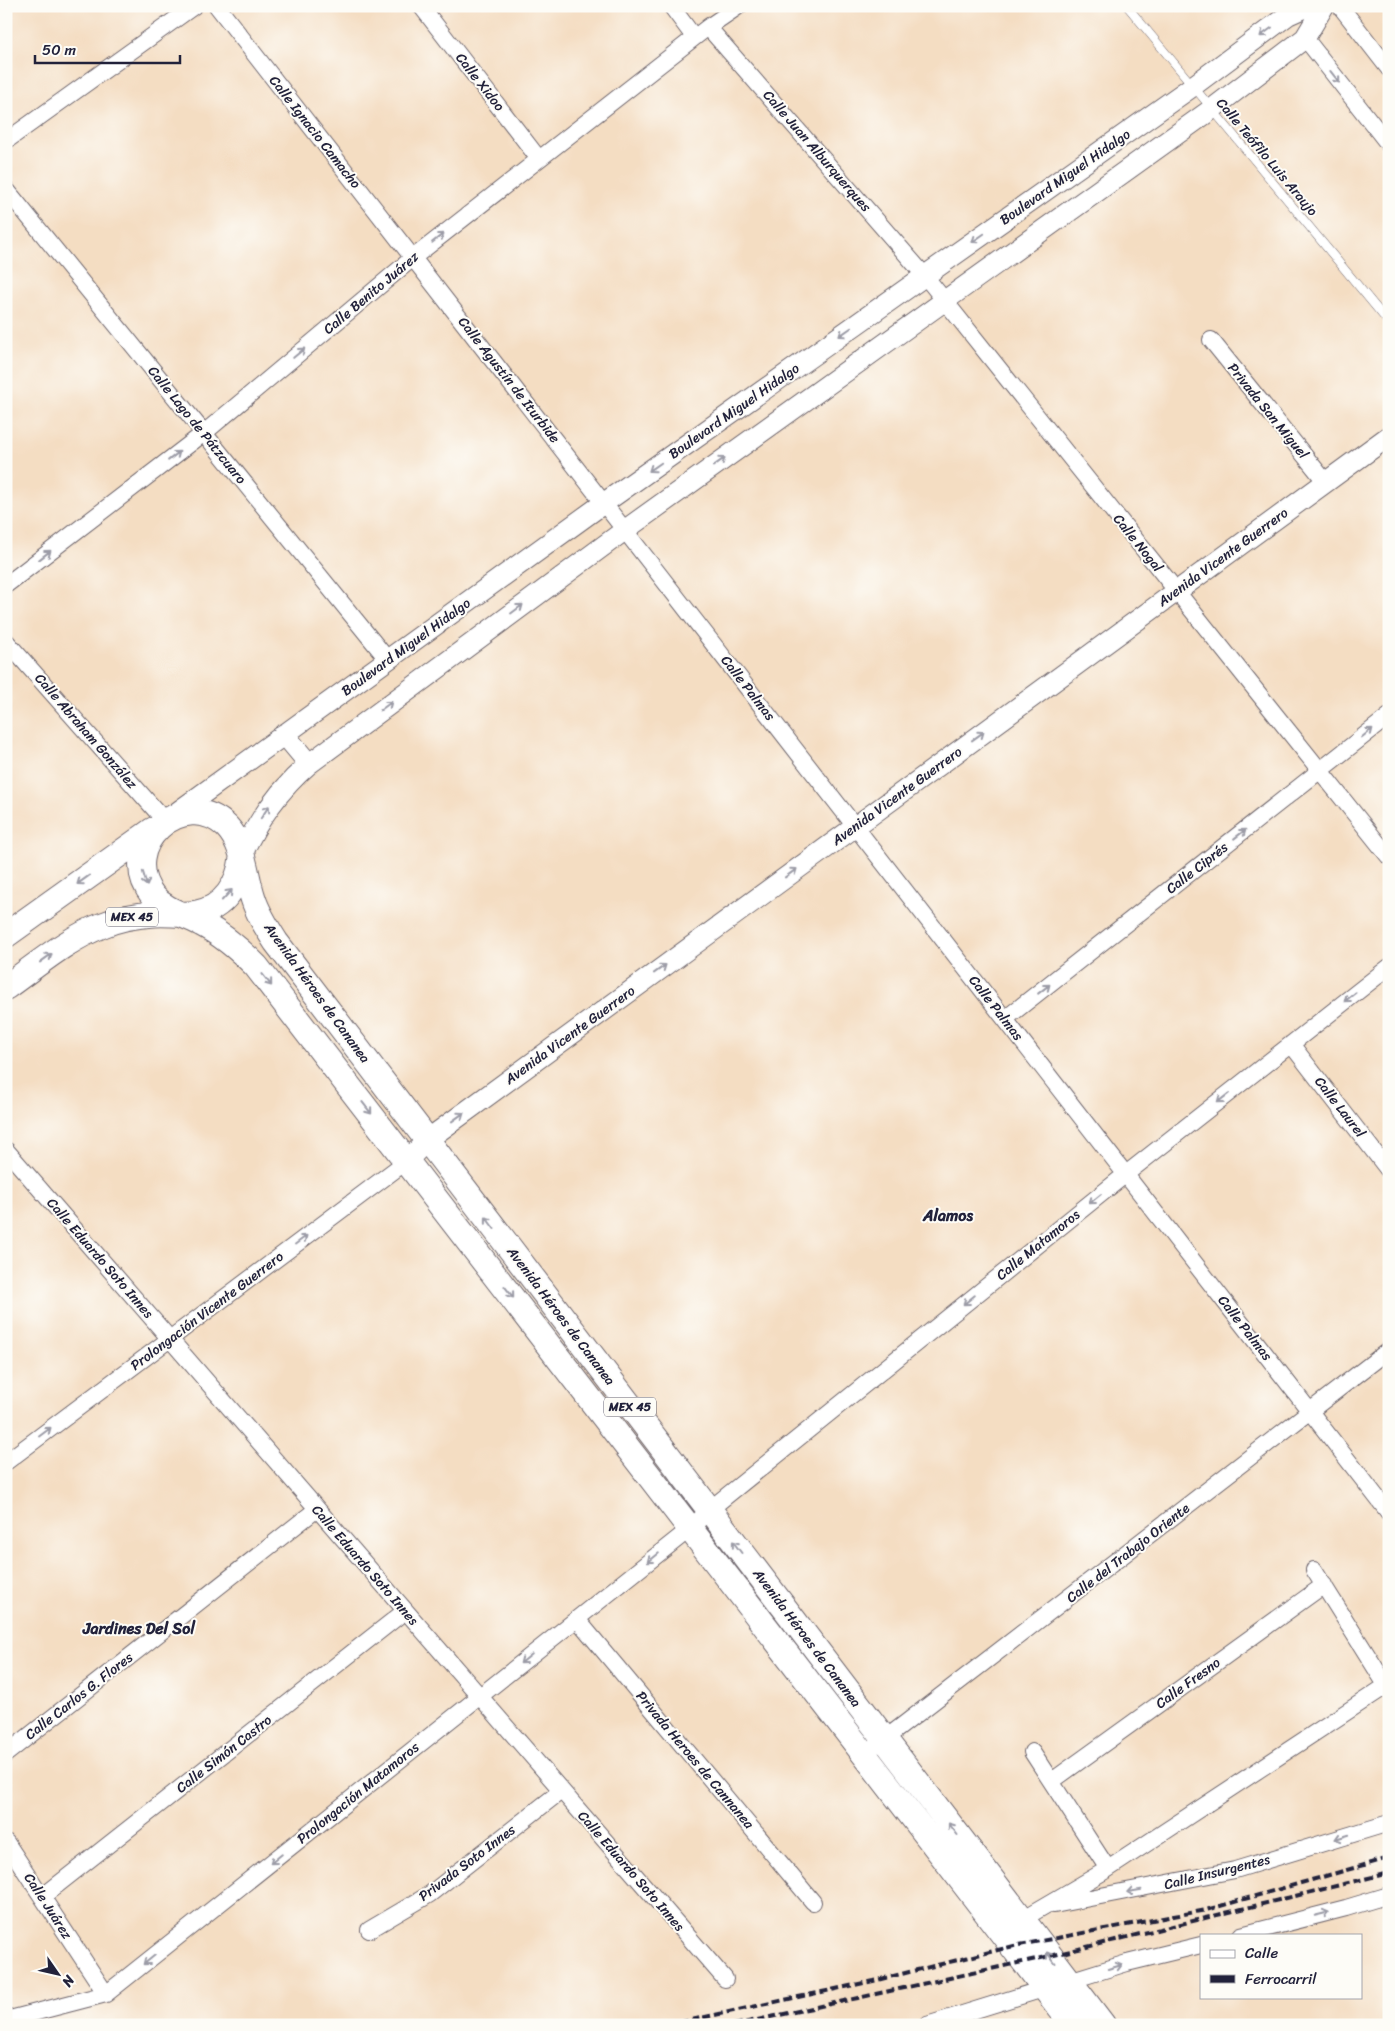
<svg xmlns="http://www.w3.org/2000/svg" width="1395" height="2031" font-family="Sriracha,sans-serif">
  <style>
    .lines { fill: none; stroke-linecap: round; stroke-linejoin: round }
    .service-casing { stroke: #6c636a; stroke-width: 9 }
    .minor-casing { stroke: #6c636a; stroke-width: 18 }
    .tertiary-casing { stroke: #6c636a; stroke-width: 22 }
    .primary-casing { stroke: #6c636a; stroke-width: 27 }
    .service { stroke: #fff; stroke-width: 8 }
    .minor { stroke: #fff; stroke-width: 16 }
    .tertiary { stroke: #fff; stroke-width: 20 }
    .primary { stroke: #fff; stroke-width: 25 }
    .rail { stroke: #22223b; stroke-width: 4; stroke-dasharray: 8 4; stroke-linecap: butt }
    .oneway { stroke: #9c9ca7 }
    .labels { text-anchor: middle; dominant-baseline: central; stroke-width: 4; stroke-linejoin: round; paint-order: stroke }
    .shield { fill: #fdfcf7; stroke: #646373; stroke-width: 1 }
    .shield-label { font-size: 12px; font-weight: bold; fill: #22223b }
    .street-label { font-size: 14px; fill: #22223b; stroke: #fdfcf7 }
    .quarter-label { font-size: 16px; font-weight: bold; fill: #22223b; stroke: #fdfcf7 }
  </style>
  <rect width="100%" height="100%" fill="#fdfcf7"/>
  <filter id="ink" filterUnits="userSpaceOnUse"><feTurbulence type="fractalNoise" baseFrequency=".02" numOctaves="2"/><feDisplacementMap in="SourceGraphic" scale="10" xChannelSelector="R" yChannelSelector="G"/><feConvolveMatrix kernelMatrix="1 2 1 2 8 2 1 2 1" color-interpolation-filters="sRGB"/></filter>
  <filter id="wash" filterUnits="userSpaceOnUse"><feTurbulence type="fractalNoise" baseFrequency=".0096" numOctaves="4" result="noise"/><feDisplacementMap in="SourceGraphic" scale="20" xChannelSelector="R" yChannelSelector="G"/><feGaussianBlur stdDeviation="1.12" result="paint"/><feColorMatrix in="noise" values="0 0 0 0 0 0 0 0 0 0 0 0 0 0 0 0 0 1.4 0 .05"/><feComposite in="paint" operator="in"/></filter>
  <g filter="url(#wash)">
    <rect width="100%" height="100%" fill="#f4ddc2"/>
  </g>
  <g filter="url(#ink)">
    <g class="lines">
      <defs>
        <path id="service" d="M1127 6 1389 323"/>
        <path id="minor" d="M217 6 1389 1513
          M421 6 539 159
          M671 6 694 37
          M1340 6 1389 69
          M708 27 925 276 1389 857
          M1305 38 1389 145
          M6 141 194 6
          M6 189 388 660
          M1211 340 1325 481
          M6 585 204 433 414 257 708 27 739 6
          M6 641 165 821
          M1005 1019 1389 716
          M1291 1044 1389 1171
          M6 1150 725 1979
          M6 1462 408 1160
          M1314 1570 1386 1685
          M577 1619 813 1902
          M877 1745 1389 1350
          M1032 1752 1108 1869
          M6 1754 317 1509
          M1052 1781 1324 1585
          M6 1842 106 1994
          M42 1897 405 1611
          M1054 1905 1235 1870 1389 1823
          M1014 1924 1108 1869 1389 1684
          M369 1930 430 1894 561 1791
          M1241 1935 1346 1908 1389 1895
          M6 2020 106 1994 691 1528 709 1510 1126 1174 1389 967
          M927 2025 1127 1963 1201 1945"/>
        <path id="tertiary" d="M284 734 309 764
          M172 816 604 503 1193 86 1288 15 1308 6
          M242 855C258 819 279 790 309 764L625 530 1212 109 1305 38 1324 6
          M408 1160 427 1140 1389 436"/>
        <path id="primary" d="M6 935 153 830
          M6 987C37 965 67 939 103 925 119 918 138 915 155 914 169 913 183 916 197 913 224 908 239 884 242 858
          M1073 2025 256 966C240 950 223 935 202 924 186 915 165 911 153 896 114 847 184 784 227 827 245 846 245 875 253 898 258 914 267 928 276 942L1103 2025"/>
      </defs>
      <use href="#service" class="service-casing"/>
      <use href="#minor" class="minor-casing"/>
      <use href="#tertiary" class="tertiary-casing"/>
      <use href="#primary" class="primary-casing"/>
      <use href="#service" class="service"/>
      <use href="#minor" class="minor"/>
      <use href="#tertiary" class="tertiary"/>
      <use href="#primary" class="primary"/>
      <path class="rail" d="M668 2025 873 1981 1014 1946 1206 1910 1389 1858
        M734 2025 1050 1956 1389 1873"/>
    </g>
    <defs><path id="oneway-shaft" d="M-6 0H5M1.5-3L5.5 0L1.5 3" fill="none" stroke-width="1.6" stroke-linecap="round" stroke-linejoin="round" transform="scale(1.25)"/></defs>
    <g class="oneway">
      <use href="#oneway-shaft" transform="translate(1266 32) rotate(143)"/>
      <use href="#oneway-shaft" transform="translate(1335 77) rotate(52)"/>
      <use href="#oneway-shaft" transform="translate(438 238) rotate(-38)"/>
      <use href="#oneway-shaft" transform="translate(978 238) rotate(145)"/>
      <use href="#oneway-shaft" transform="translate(845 332) rotate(145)"/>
      <use href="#oneway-shaft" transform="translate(299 353) rotate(-40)"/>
      <use href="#oneway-shaft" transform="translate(174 456) rotate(-38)"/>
      <use href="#oneway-shaft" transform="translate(719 462) rotate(-36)"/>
      <use href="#oneway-shaft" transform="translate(655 467) rotate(145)"/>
      <use href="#oneway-shaft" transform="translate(45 555) rotate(-38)"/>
      <use href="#oneway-shaft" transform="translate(517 609) rotate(-37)"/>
      <use href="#oneway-shaft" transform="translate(386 706) rotate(-37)"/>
      <use href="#oneway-shaft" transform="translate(1367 733) rotate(-39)"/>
      <use href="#oneway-shaft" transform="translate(978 736) rotate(-36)"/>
      <use href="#oneway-shaft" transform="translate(265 812) rotate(-56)"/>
      <use href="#oneway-shaft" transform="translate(1240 834) rotate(-38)"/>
      <use href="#oneway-shaft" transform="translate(791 873) rotate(-36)"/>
      <use href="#oneway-shaft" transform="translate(145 879) rotate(73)"/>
      <use href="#oneway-shaft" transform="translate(83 880) rotate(144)"/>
      <use href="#oneway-shaft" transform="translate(227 895) rotate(-47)"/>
      <use href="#oneway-shaft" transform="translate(46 958) rotate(-36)"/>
      <use href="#oneway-shaft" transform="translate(660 969) rotate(-36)"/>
      <use href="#oneway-shaft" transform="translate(267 980) rotate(52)"/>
      <use href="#oneway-shaft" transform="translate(1044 989) rotate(-38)"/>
      <use href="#oneway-shaft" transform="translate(1350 997) rotate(142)"/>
      <use href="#oneway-shaft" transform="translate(1223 1098) rotate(142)"/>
      <use href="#oneway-shaft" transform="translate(367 1108) rotate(52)"/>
      <use href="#oneway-shaft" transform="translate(458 1117) rotate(-36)"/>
      <use href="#oneway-shaft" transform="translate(1095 1199) rotate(141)"/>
      <use href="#oneway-shaft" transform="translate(490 1223) rotate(-127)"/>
      <use href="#oneway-shaft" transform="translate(301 1240) rotate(-37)"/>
      <use href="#oneway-shaft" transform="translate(509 1292) rotate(52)"/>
      <use href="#oneway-shaft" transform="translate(969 1300) rotate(141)"/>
      <use href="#oneway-shaft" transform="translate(45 1432) rotate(-37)"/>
      <use href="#oneway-shaft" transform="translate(737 1547) rotate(-127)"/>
      <use href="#oneway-shaft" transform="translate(653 1558) rotate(141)"/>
      <use href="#oneway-shaft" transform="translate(526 1659) rotate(141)"/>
      <use href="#oneway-shaft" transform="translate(953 1829) rotate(-127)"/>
      <use href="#oneway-shaft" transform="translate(1342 1837) rotate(163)"/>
      <use href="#oneway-shaft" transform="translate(276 1859) rotate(141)"/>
      <use href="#oneway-shaft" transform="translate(1134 1891) rotate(170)"/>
      <use href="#oneway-shaft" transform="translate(1322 1914) rotate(-14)"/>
      <use href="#oneway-shaft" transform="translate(1051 1958) rotate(-127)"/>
      <use href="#oneway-shaft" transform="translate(149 1960) rotate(141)"/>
      <use href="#oneway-shaft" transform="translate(1115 1967) rotate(-16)"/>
    </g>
  </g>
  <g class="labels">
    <g class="shield">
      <rect x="106" y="907.5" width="52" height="19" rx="4"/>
      <rect x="604" y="1397.5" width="52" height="19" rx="4"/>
    </g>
    <g class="shield-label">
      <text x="132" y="917">MEX 45</text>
      <text x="630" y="1407">MEX 45</text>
    </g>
    <g class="street-label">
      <text transform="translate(480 82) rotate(52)">Calle Xidoo</text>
      <text transform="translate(315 132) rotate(52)">Calle Ignacio Camacho</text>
      <text transform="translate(817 151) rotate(49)">Calle Juan Alburquerques</text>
      <text transform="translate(1267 157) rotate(50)">Calle Teófilo Luis Araujo</text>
      <text transform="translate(1065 177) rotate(-35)">Boulevard Miguel Hidalgo</text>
      <text transform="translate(371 293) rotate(-40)">Calle Benito Juárez</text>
      <text transform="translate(509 380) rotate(52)">Calle Agustín de Iturbide</text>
      <text transform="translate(734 411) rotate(-35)">Boulevard Miguel Hidalgo</text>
      <text transform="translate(1268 411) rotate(51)">Privada San Miguel</text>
      <text transform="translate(197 425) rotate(51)">Calle Lago de Pátzcuaro</text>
      <text transform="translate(1138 543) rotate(51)">Calle Nogal</text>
      <text transform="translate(1223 557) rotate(-36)">Avenida Vicente Guerrero</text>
      <text transform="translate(406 647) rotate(-36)">Boulevard Miguel Hidalgo</text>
      <text transform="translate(748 688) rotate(52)">Calle Palmas</text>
      <text transform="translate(86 731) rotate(49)">Calle Abraham González</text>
      <text transform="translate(897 796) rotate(-36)">Avenida Vicente Guerrero</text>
      <text transform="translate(1197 868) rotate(-38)">Calle Ciprés</text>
      <text transform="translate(317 993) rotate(54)">Avenida Héroes de Cananea</text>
      <text transform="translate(996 1008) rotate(52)">Calle Palmas</text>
      <text transform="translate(570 1035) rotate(-36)">Avenida Vicente Guerrero</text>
      <text transform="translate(1340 1107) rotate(52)">Calle Laurel</text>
      <text transform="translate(1038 1245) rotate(-39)">Calle Matamoros</text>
      <text transform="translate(100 1258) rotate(49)">Calle Eduardo Soto Innes</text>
      <text transform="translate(207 1311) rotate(-37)">Prolongación Vicente Guerrero</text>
      <text transform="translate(561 1316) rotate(53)">Avenida Héroes de Cananea</text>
      <text transform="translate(1245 1328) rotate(52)">Calle Palmas</text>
      <text transform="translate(1128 1553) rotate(-38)">Calle del Trabajo Oriente</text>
      <text transform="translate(365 1565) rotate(49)">Calle Eduardo Soto Innes</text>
      <text transform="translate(807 1638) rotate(53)">Avenida Héroes de Cananea</text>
      <text transform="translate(1188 1683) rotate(-36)">Calle Fresno</text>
      <text transform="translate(79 1696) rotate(-38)">Calle Carlos G. Flores</text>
      <text transform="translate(224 1754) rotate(-38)">Calle Simón Castro</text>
      <text transform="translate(695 1760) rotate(50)">Privada Heroes de Cannanea</text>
      <text transform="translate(358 1793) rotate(-39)">Prolongación Matamoros</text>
      <text transform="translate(467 1863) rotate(-37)">Privada Soto Innes</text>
      <text transform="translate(631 1871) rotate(49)">Calle Eduardo Soto Innes</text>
      <text transform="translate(1217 1872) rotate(-14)">Calle Insurgentes</text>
      <text transform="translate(48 1906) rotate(57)">Calle Juárez</text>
    </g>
    <g class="quarter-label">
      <text x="948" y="1215">Alamos</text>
      <text x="139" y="1628">Jardines Del Sol</text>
    </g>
  </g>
  <rect width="1395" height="2031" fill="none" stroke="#fdfcf7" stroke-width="25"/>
  <rect x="1200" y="1934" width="162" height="65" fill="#fdfcf7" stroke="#a5a5ac"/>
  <rect x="1210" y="1950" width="25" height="8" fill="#ffffff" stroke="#a5a5ac"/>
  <text x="1245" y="1958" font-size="15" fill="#22223b">Calle</text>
  <rect x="1210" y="1975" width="25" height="8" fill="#22223b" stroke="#a5a5ac"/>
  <text x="1245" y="1984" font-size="15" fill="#22223b">Ferrocarril</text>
  <g transform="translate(58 1974) rotate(124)" stroke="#fdfcf7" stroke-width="4" paint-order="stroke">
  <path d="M0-4L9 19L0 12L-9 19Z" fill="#22223b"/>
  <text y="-8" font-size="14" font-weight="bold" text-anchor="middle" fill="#22223b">N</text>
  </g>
  <path d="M35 55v8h145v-8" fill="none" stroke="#22223b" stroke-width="2.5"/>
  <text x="42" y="55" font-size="15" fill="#22223b" stroke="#fdfcf7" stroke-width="4" paint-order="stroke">50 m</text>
</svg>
